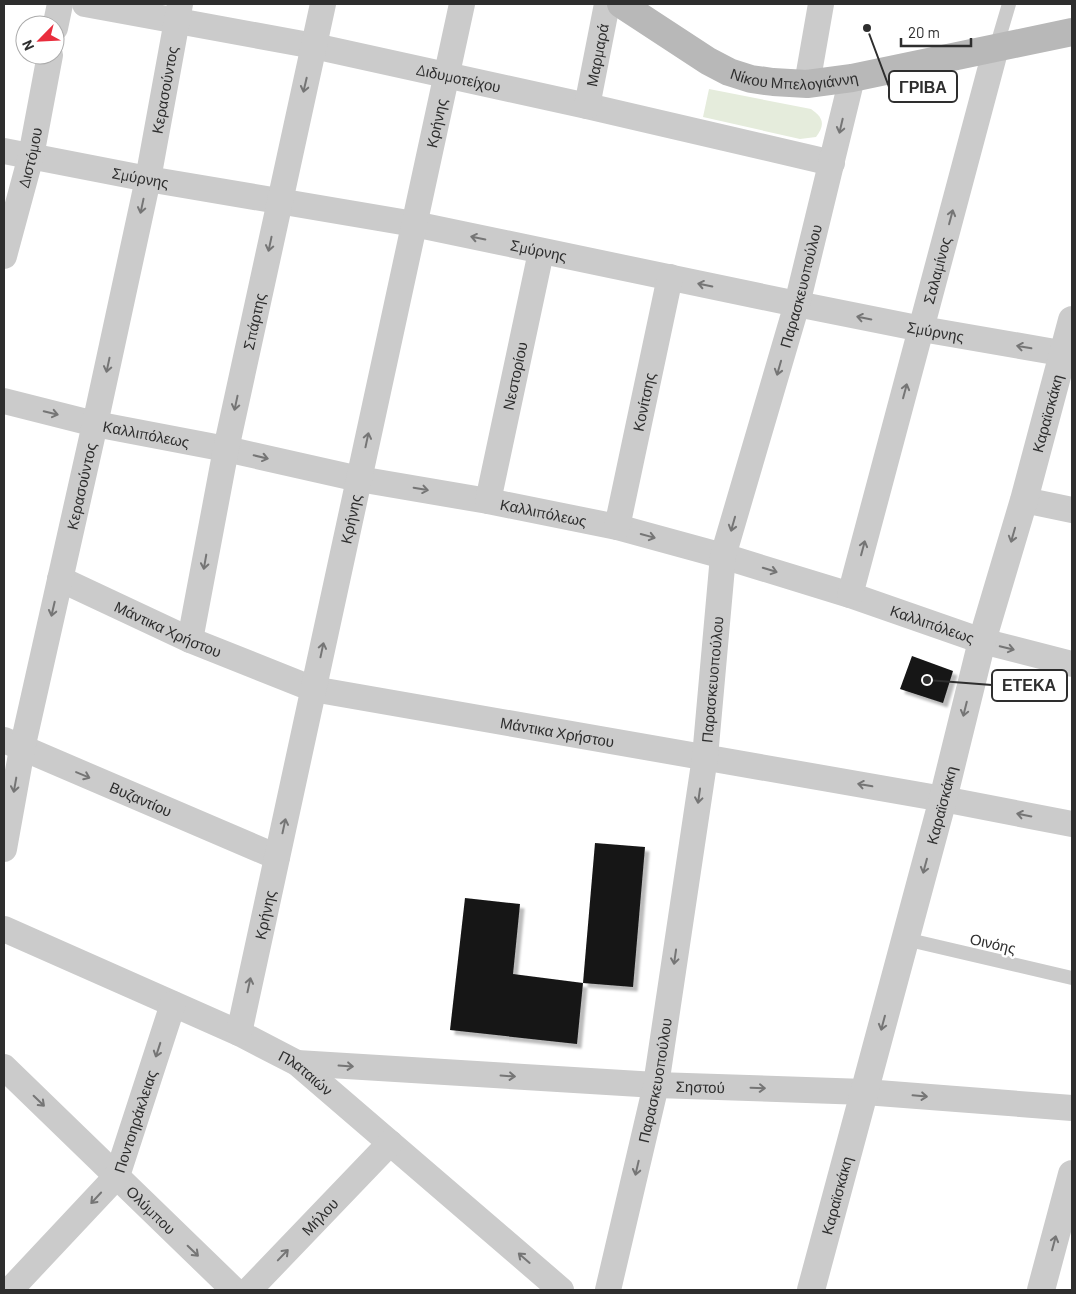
<svg xmlns="http://www.w3.org/2000/svg" width="1076" height="1294" font-family="Barlow,sans-serif">
  <style>
    .green { fill: #e5ecdc }
    .building { fill: #151515; filter: url(#shadow) }
    .lines { fill: none; stroke-linecap: round; stroke-linejoin: round }
    .service { stroke: #cbcbcb; stroke-width: 14 }
    .minor { stroke: #cbcbcb; stroke-width: 26 }
    .tertiary { stroke: #cbcbcb; stroke-width: 28 }
    .secondary { stroke: #b8b8b8; stroke-width: 28 }
    .oneway { stroke: #757575 }
    .labels { text-anchor: middle; dominant-baseline: central; stroke-width: 5; stroke-linejoin: round; paint-order: stroke }
    .street-label { font-size: 15px; fill: #2e2e2e; stroke: #fff }
    .leader { fill: none; stroke: #2e2e2e; stroke-width: 2 }
    .callout-dot { fill: #2e2e2e; stroke: #fff; stroke-width: 2 }
    .callout { fill: #fff; stroke: #2e2e2e; stroke-width: 2 }
    .callout-label { font-size: 16px; text-anchor: middle; font-weight: bold; fill: #2e2e2e }
  </style>
  <defs>
    <filter id="shadow"><feDropShadow dx="4.5" dy="4.5" stdDeviation="1" flood-color="#0004"/></filter>
  </defs>
  <rect width="100%" height="100%" fill="#fff"/>
  <path class="green" d="M709 89 811 109C824 118 825 125 816 137L800 139 703 117Z"/>
  <path class="building" d="M912 656 953 671 943 703 900 689Z
    M595 843 645 847 633 987 583 983Z
    M465 898 520 904 513 974 583 983 577 1044 450 1030Z"/>
  <g class="lines">
    <path class="service" d="M996 48 1009 4
      M905 939 1072 978"/>
    <g class="minor">
      <path id="s1" d="M85 4 314 46 587 106 832 163"/>
      <path d="M55 28 60 4"/>
      <path d="M807 84 821 4"/>
      <path id="s2" d="M587 106 607 4"/>
      <path id="s3" d="M4 151 148 179 414 224 797 304 922 329 1072 355"/>
      <path id="s4" d="M4 256 31 156 50 55"/>
      <path id="s5" d="M4 401 95 424 226 449 359 479 488 501 617 527 723 556 850 595 982 641 1072 664"/>
      <path d="M1024 500 1072 510"/>
      <path id="s6" d="M488 501 541 252"/>
      <path id="s7" d="M617 527 670 277"/>
      <path id="s8" d="M60 579 190 640 313 689 943 799 1072 824"/>
      <path id="s9" d="M850 595 996 48"/>
      <path id="s10" d="M190 640 226 449 323 4"/>
      <path id="s11" d="M4 740 277 857"/>
      <path id="s12" d="M4 849 22 749 95 424 148 179 180 4"/>
      <path id="s13" d="M4 929 239 1033 297 1063 561 1290"/>
      <path id="s14" d="M239 1033 462 4"/>
      <path id="s15" d="M297 1063 656 1085 865 1092 1072 1108"/>
      <path id="s16" d="M4 1067 234 1290"/>
      <path id="s17" d="M10 1290 117 1176 173 1004"/>
      <path id="s18" d="M249 1290 390 1143"/>
      <path id="s19" d="M608 1290 656 1085 705 757 723 556 797 304 852 78"/>
    </g>
    <g class="tertiary">
      <path id="s20" d="M811 1290 943 799 982 641 1024 500 1072 320"/>
      <path d="M1041 1290 1072 1174"/>
    </g>
    <path class="secondary" id="s21" d="M621 4 708 61 729 72 751 79 773 82 807 84 852 78 1072 32"/>
  </g>
  <defs><path id="oneway-shaft" d="M-6 0H5M1.5-3L5.5 0L1.5 3" fill="none" stroke-width="1.6" stroke-linecap="round" stroke-linejoin="round" transform="scale(1.25)"/></defs>
  <g class="oneway">
    <use href="#oneway-shaft" transform="translate(305 85) rotate(103)"/>
    <use href="#oneway-shaft" transform="translate(841 126) rotate(103)"/>
    <use href="#oneway-shaft" transform="translate(142 206) rotate(102)"/>
    <use href="#oneway-shaft" transform="translate(951 217) rotate(-75)"/>
    <use href="#oneway-shaft" transform="translate(478 238) rotate(-168)"/>
    <use href="#oneway-shaft" transform="translate(270 244) rotate(102)"/>
    <use href="#oneway-shaft" transform="translate(705 285) rotate(-168)"/>
    <use href="#oneway-shaft" transform="translate(864 318) rotate(-169)"/>
    <use href="#oneway-shaft" transform="translate(1024 347) rotate(-170)"/>
    <use href="#oneway-shaft" transform="translate(108 365) rotate(102)"/>
    <use href="#oneway-shaft" transform="translate(779 368) rotate(106)"/>
    <use href="#oneway-shaft" transform="translate(905 391) rotate(-75)"/>
    <use href="#oneway-shaft" transform="translate(236 403) rotate(102)"/>
    <use href="#oneway-shaft" transform="translate(51 413) rotate(14)"/>
    <use href="#oneway-shaft" transform="translate(367 440) rotate(-78)"/>
    <use href="#oneway-shaft" transform="translate(261 457) rotate(13)"/>
    <use href="#oneway-shaft" transform="translate(421 489) rotate(10)"/>
    <use href="#oneway-shaft" transform="translate(733 524) rotate(106)"/>
    <use href="#oneway-shaft" transform="translate(1013 535) rotate(106)"/>
    <use href="#oneway-shaft" transform="translate(648 536) rotate(15)"/>
    <use href="#oneway-shaft" transform="translate(863 548) rotate(-75)"/>
    <use href="#oneway-shaft" transform="translate(205 562) rotate(100)"/>
    <use href="#oneway-shaft" transform="translate(770 570) rotate(17)"/>
    <use href="#oneway-shaft" transform="translate(53 609) rotate(103)"/>
    <use href="#oneway-shaft" transform="translate(1007 648) rotate(14)"/>
    <use href="#oneway-shaft" transform="translate(322 650) rotate(-78)"/>
    <use href="#oneway-shaft" transform="translate(965 709) rotate(104)"/>
    <use href="#oneway-shaft" transform="translate(83 775) rotate(23)"/>
    <use href="#oneway-shaft" transform="translate(15 785) rotate(100)"/>
    <use href="#oneway-shaft" transform="translate(865 785) rotate(-170)"/>
    <use href="#oneway-shaft" transform="translate(699 796) rotate(98)"/>
    <use href="#oneway-shaft" transform="translate(1024 815) rotate(-169)"/>
    <use href="#oneway-shaft" transform="translate(284 826) rotate(-78)"/>
    <use href="#oneway-shaft" transform="translate(925 866) rotate(105)"/>
    <use href="#oneway-shaft" transform="translate(675 957) rotate(98)"/>
    <use href="#oneway-shaft" transform="translate(249 985) rotate(-78)"/>
    <use href="#oneway-shaft" transform="translate(883 1023) rotate(105)"/>
    <use href="#oneway-shaft" transform="translate(158 1050) rotate(108)"/>
    <use href="#oneway-shaft" transform="translate(346 1066) rotate(4)"/>
    <use href="#oneway-shaft" transform="translate(508 1076) rotate(4)"/>
    <use href="#oneway-shaft" transform="translate(758 1088) rotate(2)"/>
    <use href="#oneway-shaft" transform="translate(920 1096) rotate(5)"/>
    <use href="#oneway-shaft" transform="translate(39 1101) rotate(44)"/>
    <use href="#oneway-shaft" transform="translate(637 1168) rotate(103)"/>
    <use href="#oneway-shaft" transform="translate(96 1198) rotate(133)"/>
    <use href="#oneway-shaft" transform="translate(1054 1243) rotate(-75)"/>
    <use href="#oneway-shaft" transform="translate(193 1251) rotate(44)"/>
    <use href="#oneway-shaft" transform="translate(283 1255) rotate(-46)"/>
    <use href="#oneway-shaft" transform="translate(524 1258) rotate(-139)"/>
  </g>
  <g class="labels">
    <g class="street-label">
      <text stroke="none"><textPath href="#s2" startOffset="52">Μαρμαρά</textPath></text>
      <text stroke="none"><textPath href="#s21" startOffset="194">Νίκου Μπελογιάννη</textPath></text>
      <text stroke="none"><textPath href="#s1" startOffset="381">Διδυμοτείχου</textPath></text>
      <text stroke="none"><textPath href="#s12" startOffset="776">Κερασούντος</textPath></text>
      <text stroke="none"><textPath href="#s14" startOffset="931">Κρήνης</textPath></text>
      <text stroke="none"><textPath href="#s4" startOffset="102">Διστόμου</textPath></text>
      <text stroke="none"><textPath href="#s3" startOffset="139">Σμύρνης</textPath></text>
      <text stroke="none"><textPath href="#s3" startOffset="544">Σμύρνης</textPath></text>
      <text stroke="none"><textPath href="#s9" startOffset="336">Σαλαμίνος</textPath></text>
      <text stroke="none"><textPath href="#s19" startOffset="1025">Παρασκευοπούλου</textPath></text>
      <text stroke="none"><textPath href="#s10" startOffset="325">Σπάρτης</textPath></text>
      <text stroke="none"><textPath href="#s3" startOffset="949">Σμύρνης</textPath></text>
      <text stroke="none"><textPath href="#s6" startOffset="128">Νεστορίου</textPath></text>
      <text stroke="none"><textPath href="#s7" startOffset="128">Κονίτσης</textPath></text>
      <text stroke="none"><textPath href="#s20" startOffset="908">Καραϊσκάκη</textPath></text>
      <text stroke="none"><textPath href="#s5" startOffset="146">Καλλιπόλεως</textPath></text>
      <text stroke="none"><textPath href="#s12" startOffset="371">Κερασούντος</textPath></text>
      <text stroke="none"><textPath href="#s5" startOffset="551">Καλλιπόλεως</textPath></text>
      <text stroke="none"><textPath href="#s14" startOffset="526">Κρήνης</textPath></text>
      <text stroke="none"><textPath href="#s5" startOffset="956">Καλλιπόλεως</textPath></text>
      <text stroke="none"><textPath href="#s8" startOffset="119">Μάντικα Χρήστου</textPath></text>
      <text stroke="none"><textPath href="#s19" startOffset="620">Παρασκευοπούλου</textPath></text>
      <text stroke="none"><textPath href="#s8" startOffset="524">Μάντικα Χρήστου</textPath></text>
      <text stroke="none"><textPath href="#s11" startOffset="149">Βυζαντίου</textPath></text>
      <text stroke="none"><textPath href="#s20" startOffset="502">Καραϊσκάκη</textPath></text>
      <text stroke="none"><textPath href="#s14" startOffset="121">Κρήνης</textPath></text>
      <text transform="translate(993 943) rotate(13)">Οινόης</text>
      <text stroke="none"><textPath href="#s13" startOffset="335">Πλαταιών</textPath></text>
      <text stroke="none"><textPath href="#s19" startOffset="215">Παρασκευοπούλου</textPath></text>
      <text stroke="none"><textPath href="#s15" startOffset="404">Σηστού</textPath></text>
      <text stroke="none"><textPath href="#s17" startOffset="214">Ποντοηράκλειας</textPath></text>
      <text stroke="none"><textPath href="#s20" startOffset="98">Καραϊσκάκη</textPath></text>
      <text stroke="none"><textPath href="#s16" startOffset="205">Ολύμπου</textPath></text>
      <text stroke="none"><textPath href="#s18" startOffset="102">Μήλου</textPath></text>
    </g>
  </g>
  <path class="leader" d="M867 28L889 87M927 680L992 685"/>
  <g class="callout-dot">
    <circle cx="867" cy="28" r="5"/>
    <circle cx="927" cy="680" r="5"/>
  </g>
  <g class="callout">
    <rect x="889" y="71" width="68" height="31" rx="5"/>
    <rect x="992" y="670" width="75" height="31" rx="5"/>
  </g>
  <g class="callout-label">
    <text x="923" y="93">ΓΡΙΒΑ</text>
    <text x="1029" y="691">ΕΤΕΚΑ</text>
  </g>
  <rect width="1076" height="1294" fill="none" stroke="#2e2e2e" stroke-width="10"/>
  <g transform="translate(40 40) rotate(246)"><circle r="24" fill="#ffffff" stroke="#ababab"/>
  <path d="M0-4L9 19L0 12L-9 19Z" fill="#e92d3d"/>
  <text y="-8" font-size="14" font-weight="bold" text-anchor="middle" fill="#2e2e2e">N</text>
  </g>
  <path d="M901 38v8h70v-8" fill="none" stroke="#2e2e2e" stroke-width="2.5"/>
  <text x="908" y="38" font-size="15" fill="#2e2e2e" stroke="#ffffff" stroke-width="4" paint-order="stroke">20 m</text>
</svg>
